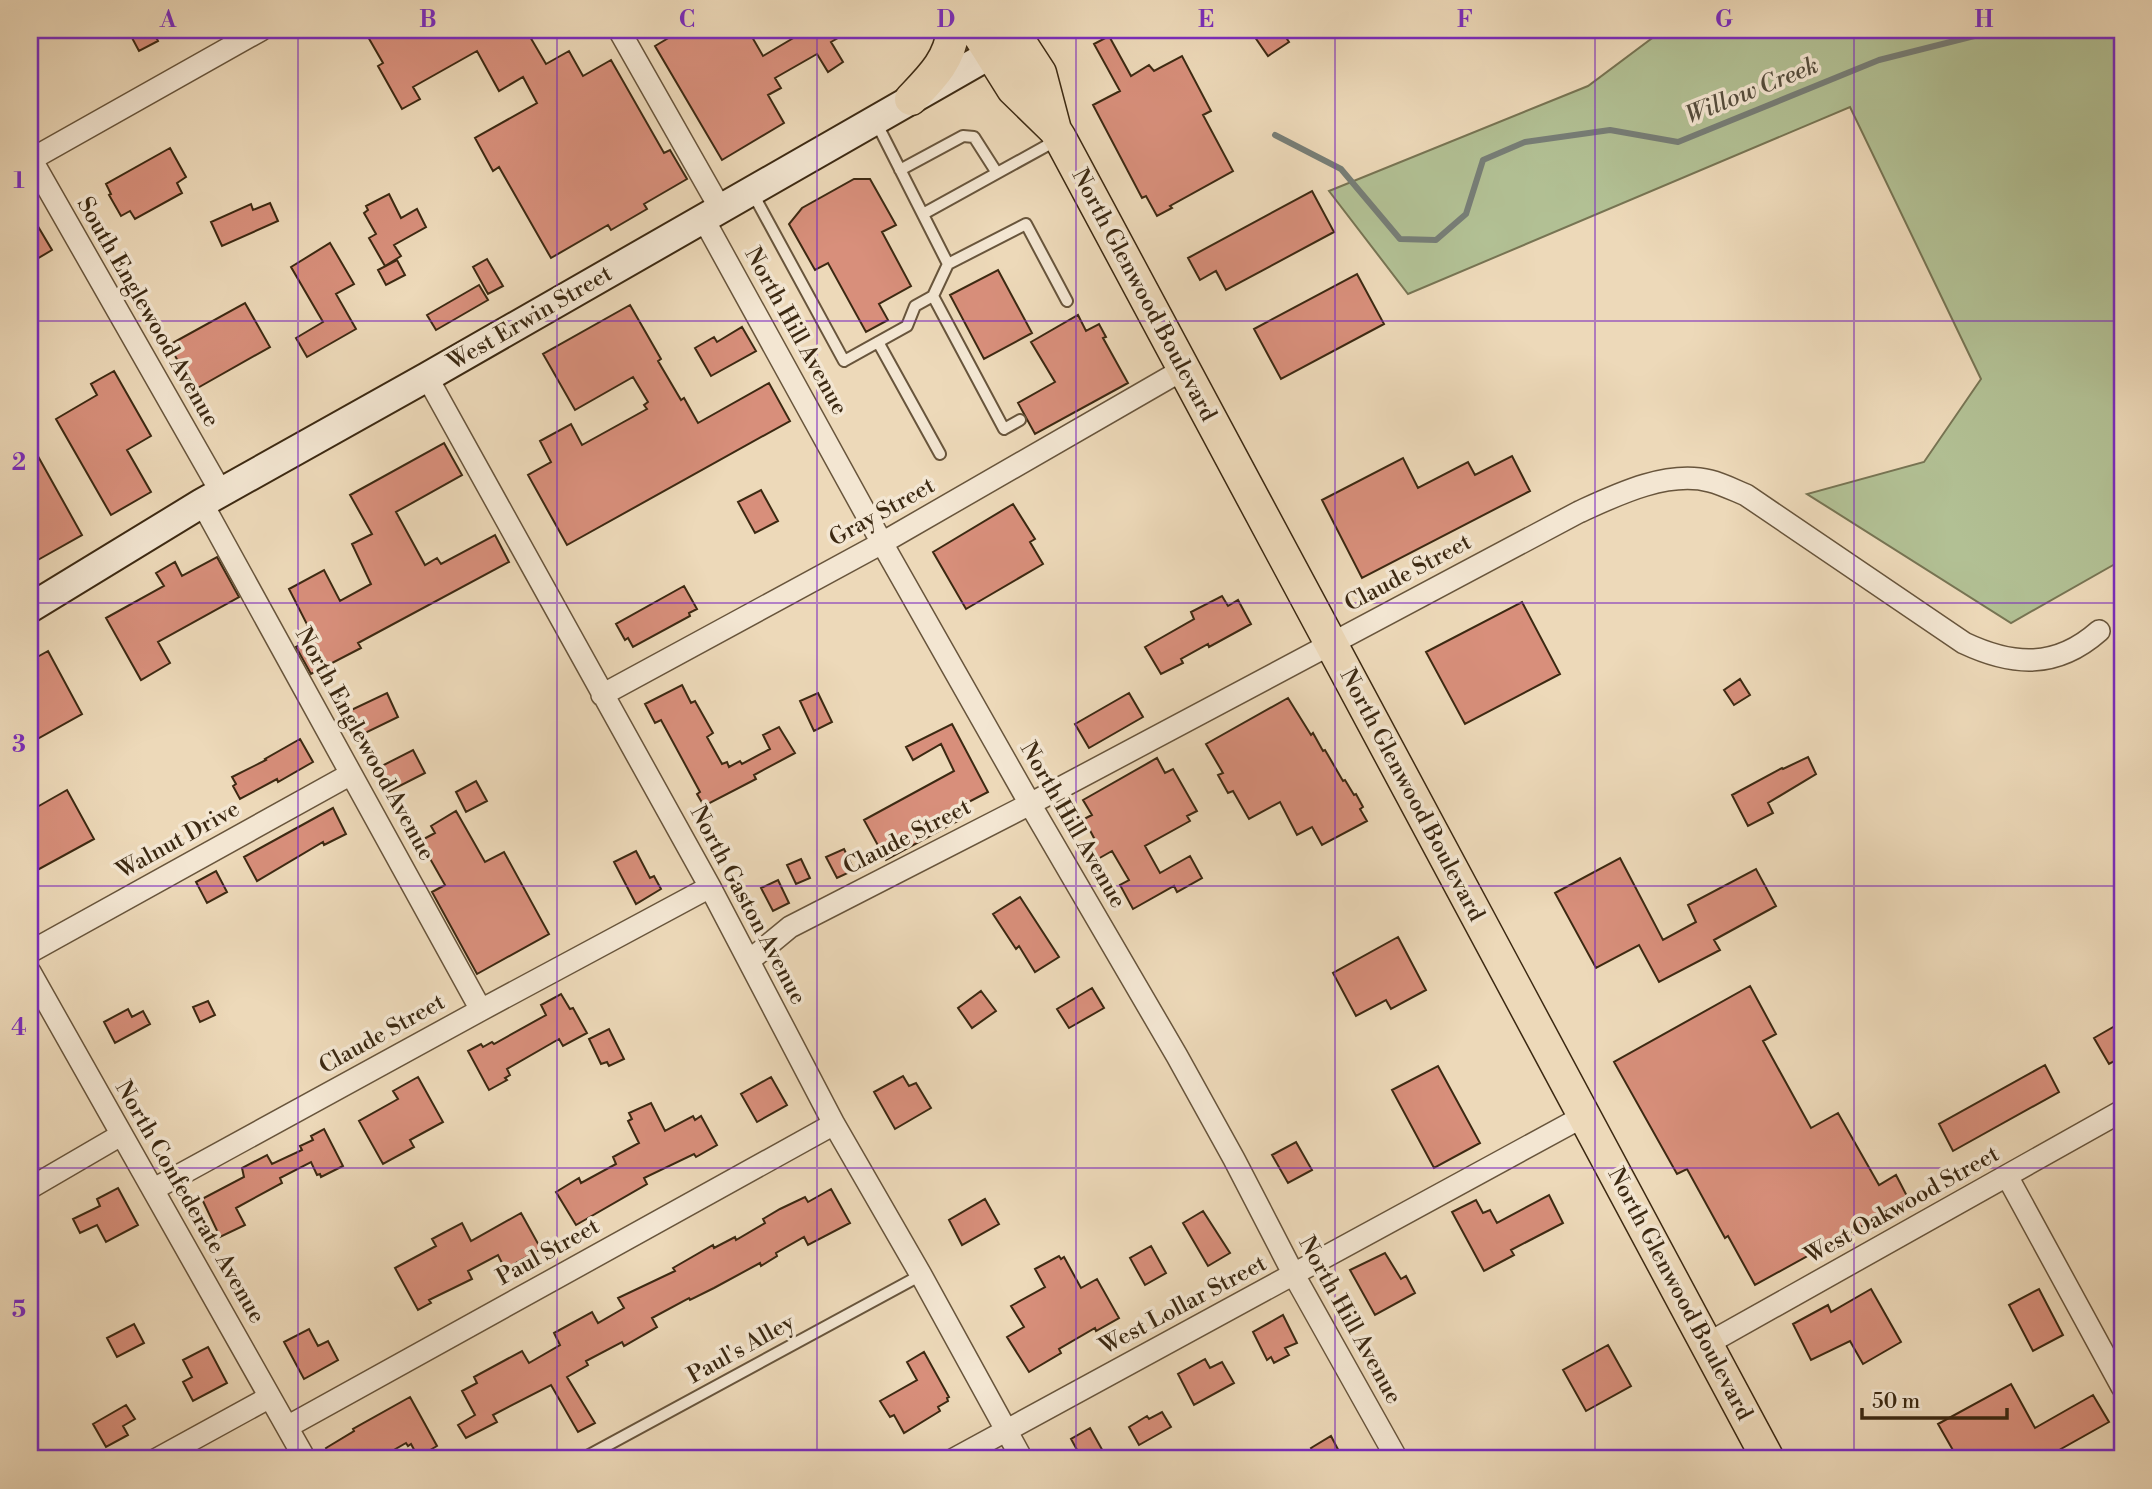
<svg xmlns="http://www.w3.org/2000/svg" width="2152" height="1489" font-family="'Libre Bodoni',serif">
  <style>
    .green { fill: #b2c094; stroke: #777453; stroke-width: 2 }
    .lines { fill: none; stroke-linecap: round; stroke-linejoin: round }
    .stream { stroke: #777e77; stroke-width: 6 }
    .building { fill: #d88f7b; stroke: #3c2912; stroke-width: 2 }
    .lane-casing { stroke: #68553c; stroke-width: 14 }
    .street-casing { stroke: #68553c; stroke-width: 24 }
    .secondary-casing { stroke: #3c2912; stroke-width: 32 }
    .primary-casing { stroke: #3c2912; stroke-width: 35 }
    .lane { stroke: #f3e6d2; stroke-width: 10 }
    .street { stroke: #f3e6d2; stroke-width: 21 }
    .secondary { stroke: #f3e6d2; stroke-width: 28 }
    .primary { stroke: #edd9b9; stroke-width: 32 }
    .grid { fill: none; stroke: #7b2cbf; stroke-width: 2; stroke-opacity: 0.55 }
    .labels { text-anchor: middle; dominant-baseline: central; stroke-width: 7; stroke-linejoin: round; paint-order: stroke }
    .street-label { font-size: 23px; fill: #3c2912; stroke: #f3e6d2 }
    .water-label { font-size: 24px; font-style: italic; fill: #544c3c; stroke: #f3e6d2 }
    .neatline { fill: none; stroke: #7b2cbf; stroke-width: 2.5 }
    .grid-label { font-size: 23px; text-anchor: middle; font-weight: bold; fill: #7b2cbf }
  </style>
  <rect width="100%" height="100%" fill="#edd9b9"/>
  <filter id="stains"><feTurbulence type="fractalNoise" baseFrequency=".00286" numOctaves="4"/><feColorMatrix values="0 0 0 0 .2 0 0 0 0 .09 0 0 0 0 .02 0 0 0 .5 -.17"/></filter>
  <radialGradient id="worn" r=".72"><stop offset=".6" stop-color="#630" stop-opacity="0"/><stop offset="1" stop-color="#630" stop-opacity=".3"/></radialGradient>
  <path class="green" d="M1663 30H2122V560L2011 623 1807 494 1924 462 1981 379 1850 107 1408 294 1329 191 1588 86Z"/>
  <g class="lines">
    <path class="stream" d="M1275 135 1341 169 1400 239 1436 240 1466 214 1483 160 1525 142 1610 130 1678 142 1879 60 1998 30"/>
  </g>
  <path class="building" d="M143 30H152L158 41 139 51 131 36Z
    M364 30H526L546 64 569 51 583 76 611 60 664 153 670 150 687 179 644 204 647 209 611 230 608 225 551 258 499 167 493 171 475 138 537 103 523 77 499 91 477 51 413 87 420 99 402 109 378 66 383 63Z
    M682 30H748L763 56 807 30H852L831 42 843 62 828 72 817 54 775 78 781 88 768 95 784 123 722 160 655 46Z
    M1250 30H1281L1289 42 1268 56Z
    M1109 36 1131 76 1149 65 1154 71 1182 56 1211 111 1203 115 1233 171 1170 206 1172 208 1157 216 1146 196 1142 198 1093 105 1120 91 1094 44Z
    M170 148 186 177 177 183 182 193 135 219 130 211 121 216 109 195 111 194 106 184Z
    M854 179H870L896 225 882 232 911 286 879 304 888 320 866 332 828 263 815 270 789 224 802 208Z
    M1312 191 1334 232 1226 290 1216 271 1200 280 1188 258Z
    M389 194 401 218 417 209 426 227 394 245 401 256 385 266 369 238 376 234 364 213 368 210 366 206Z
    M270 203 278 221 222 246 211 222 251 204 253 210Z
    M30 213 52 250 30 263Z
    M330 243 354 284 336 294 356 329 307 357 296 338 323 322 291 267Z
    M487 259 503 286 488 294 473 267Z
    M397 260 405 275 386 285 378 270Z
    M998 270 1032 333 984 359 950 295Z
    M1357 274 1384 324 1281 379 1254 329Z
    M479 285 488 300 436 330 427 315Z
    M245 303 270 347 194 390 169 345Z
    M630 305 661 359 658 361 681 400 684 398 698 423 769 383 790 421 567 545 528 475 551 462 540 441 571 424 582 445 647 409 644 405 648 402 633 377 575 410 543 354Z
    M1078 315 1086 331 1099 324 1106 337 1103 338 1128 383 1035 434 1018 403 1055 382 1031 342Z
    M742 327 756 351 711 376 695 348 714 337 717 342Z
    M114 371 151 436 127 450 151 492 111 515 56 419 97 395 91 384Z
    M30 442 82 535 36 561 30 550Z
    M444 443 462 475 396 512 425 565 437 558 441 564 495 535 509 562 358 643 361 648 311 674 296 647 314 638 289 589 324 570 340 601 371 584 352 544 372 534 350 495Z
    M1512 456 1530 491 1362 578 1322 500 1403 458 1418 488 1468 462 1475 475Z
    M761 490 778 521 755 533 738 502Z
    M1013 504 1035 539 1030 542 1043 564 966 609 933 552Z
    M217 557 239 597 158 642 170 663 141 680 106 618 164 586 156 573 175 562 182 576Z
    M684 586 697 609 689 613 690 616 633 647 628 638 625 640 616 624Z
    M1222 596 1228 606 1238 600 1251 624 1209 647 1208 644 1181 659 1183 663 1161 674 1145 647 1194 619 1191 612Z
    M1522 602 1560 674 1465 724 1426 652Z
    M48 651 82 714 30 743V661Z
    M1740 679 1750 695 1734 705 1724 690Z
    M682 685 691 703 695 701 713 733 707 737 722 764 727 762 729 767 740 761 742 764 770 749 763 735 779 727 795 753 754 775 756 779 704 806 697 794 700 792 661 720 655 723 645 704Z
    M387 693 398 717 359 736 347 712Z
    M818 693 832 722 814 731 800 701Z
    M1129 693 1143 717 1089 748 1075 724Z
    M1288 698 1311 735 1313 733 1323 751 1325 750 1343 781 1345 780 1354 795 1356 794 1363 807 1360 809 1367 821 1322 845 1312 827 1297 835 1280 802 1249 819 1233 791 1228 793 1218 775 1223 773 1206 744Z
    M952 724 988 792 957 808 963 818 886 860 864 820 954 771 941 744 913 760 906 747Z
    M300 739 313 762 278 782 277 779 240 799 233 786 236 784 232 777 266 760 265 759Z
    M413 750 425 773 386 793 374 770Z
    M1808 757 1816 774 1768 803 1773 813 1748 826 1732 795 1782 768 1783 769Z
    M1157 758 1165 773 1173 769 1197 811 1187 816 1190 821 1145 846 1160 873 1190 856 1202 878 1177 892 1174 886 1133 909 1120 885 1129 880 1112 851 1089 864 1080 849 1095 840 1084 819 1092 815 1083 800Z
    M476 781 487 801 466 812 456 792Z
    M67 790 94 839 30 874V811Z
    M333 808 346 834 324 845 323 842 257 881 244 857Z
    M456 811 485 862 504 852 549 934 477 974 432 892 445 885 420 841 435 833 431 826Z
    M844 849 854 870 837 878 826 857Z
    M636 851 650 878 654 876 661 889 636 904 614 862Z
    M1620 858 1663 940 1696 922 1688 905 1756 869 1776 906 1714 940 1720 950 1659 982 1639 945 1596 968 1555 893Z
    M801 859 810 878 796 884 787 865Z
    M216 871 227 892 207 903 196 882Z
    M778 880 789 903 773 911 761 888Z
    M1020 897 1059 957 1035 972 1019 946 1016 949 993 914Z
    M1398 937 1426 990 1391 1009 1386 1000 1356 1016 1333 973Z
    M1750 986 1776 1034 1763 1041 1811 1128 1838 1113 1879 1185 1896 1175 1909 1200 1755 1285 1728 1236 1725 1238 1687 1169 1677 1174 1614 1062Z
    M1092 988 1104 1008 1069 1028 1057 1009Z
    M981 991 996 1011 972 1028 958 1008Z
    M561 994 570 1009 573 1008 587 1033 563 1046 559 1039 507 1069 510 1075 505 1078 507 1080 489 1090 468 1051 481 1044 483 1047 492 1042 494 1044 546 1015 541 1005Z
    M208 1001 215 1015 200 1022 193 1007Z
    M128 1009 132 1017 143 1011 150 1024 115 1043 104 1022Z
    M2122 1022V1057L2109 1064 2094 1038Z
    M609 1029 624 1059 609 1066 607 1062 601 1064 589 1039Z
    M2045 1065 2059 1092 1953 1151 1939 1124Z
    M1438 1066 1480 1143 1434 1168 1392 1090Z
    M903 1076 909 1086 916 1083 931 1108 895 1129 874 1092Z
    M418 1077 443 1122 410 1140 414 1147 383 1164 359 1121 398 1099 393 1091Z
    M771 1077 787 1105 757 1122 741 1094Z
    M651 1103 665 1131 693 1116 695 1120 701 1116 717 1145 696 1157 694 1154 644 1178 647 1184 576 1225 556 1192 579 1178 581 1183 616 1164 613 1157 639 1143 628 1121 632 1119 629 1113Z
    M324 1129 343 1166 321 1177 320 1174 317 1175 311 1162 280 1178 282 1183 236 1208 245 1225 220 1237 202 1199 244 1177 242 1168 267 1155 272 1164 302 1150 300 1146 313 1140 311 1136Z
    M1296 1142 1312 1170 1288 1183 1272 1155Z
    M118 1188 138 1225 106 1242 97 1225 80 1233 73 1219 100 1206 97 1199Z
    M831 1189 850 1223 808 1245 804 1237 776 1253 777 1256 761 1266 760 1263 714 1288 690 1300 689 1298 652 1318 657 1327 624 1346 622 1342 586 1361 588 1365 567 1377 595 1423 578 1432 551 1385 493 1415 497 1422 466 1438 458 1425 475 1415 462 1391 477 1383 474 1377 522 1351 529 1363 560 1345 554 1333 592 1312 598 1323 624 1308 618 1298 675 1271 673 1268 713 1245 714 1248 735 1237 736 1240 765 1223 763 1219 780 1209 805 1197 808 1202Z
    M1549 1195 1563 1223 1511 1250 1514 1255 1484 1271 1452 1212 1476 1200 1483 1213 1490 1210 1497 1223Z
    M985 1199 999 1224 962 1245 949 1220Z
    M1203 1211 1230 1253 1208 1266 1183 1223Z
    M521 1213 541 1249 505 1269 498 1255 468 1271 472 1279 429 1300 431 1303 418 1310 395 1268 436 1246 432 1239 462 1223 471 1241Z
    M1151 1246 1166 1273 1145 1285 1130 1258Z
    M1385 1253 1401 1279 1406 1276 1415 1293 1375 1315 1350 1270Z
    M1059 1256 1061 1259 1064 1257 1081 1288 1097 1279 1119 1318 1096 1331 1095 1328 1059 1349 1061 1353 1029 1372 1007 1337 1024 1327 1011 1306 1045 1287 1035 1269Z
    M1871 1289 1901 1342 1863 1364 1850 1341 1811 1360 1793 1324 1828 1305 1831 1312Z
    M2039 1289 2063 1335 2033 1351 2009 1305Z
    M1283 1315 1297 1343 1285 1348 1289 1355 1274 1363 1271 1357 1267 1360 1253 1332Z
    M134 1324 144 1343 117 1357 107 1338Z
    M309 1329 318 1346 328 1341 338 1360 304 1379 284 1342Z
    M1608 1345 1631 1386 1586 1411 1563 1370Z
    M208 1347 227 1383 193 1401 183 1382 192 1377 183 1360Z
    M924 1352 949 1397 947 1398 948 1401 938 1407 940 1411 904 1433 894 1415 890 1417 880 1401 917 1380 907 1362Z
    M1205 1359 1210 1368 1222 1362 1234 1383 1194 1405 1178 1374Z
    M2011 1384 2035 1428 2093 1395 2109 1422 2043 1459H1958L1938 1424Z
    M410 1397 437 1446 418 1457 411 1444 408 1446 406 1443 378 1459H332L326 1448 354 1431 353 1429Z
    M126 1405 135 1419 123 1426 128 1435 106 1447 93 1424Z
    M1162 1412 1171 1427 1139 1445 1129 1427 1147 1416 1149 1419Z
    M1090 1428 1104 1453 1093 1459H1082L1071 1439Z
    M1331 1436 1343 1459H1318L1311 1448Z"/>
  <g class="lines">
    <defs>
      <path id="lane" d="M876 122 948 264 1026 224 1067 301
        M900 170 963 136 974 137 997 173
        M752 192 844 361 907 326 915 306 933 296
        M923 214 1057 140
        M948 264 933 296 1004 429 1020 420
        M878 342 940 454
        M582 1459 921 1275"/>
      <path id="street" d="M619 30 720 208
        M30 157 221 492
        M30 160 261 30
        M703 218 882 543 1030 804 1177 1056 1234 1159 1294 1275 1397 1459
        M427 377 710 887 834 1124 921 1275 1022 1459
        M202 503 481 1010
        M602 695 882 543 1184 369
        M30 952 351 774
        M750 960 790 927 1030 804 1579 512C1616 495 1667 470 1710 481 1722 484 1734 490 1746 495L1964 643C2013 666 2056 669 2099 631
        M30 972 305 1459
        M2007 1176 2122 1387
        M30 1188 121 1135
        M154 1189 481 1010 710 887
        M1707 1344 2122 1111
        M287 1427 834 1124
        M157 1459 270 1397
        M954 1459 1584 1116"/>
      <path id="secondary" d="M30 608 202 503 427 377 1010 43"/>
      <path id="primary" d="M976 30 1013 89 1054 129
        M1012 30 1040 73 1055 130 1060 138 1768 1459
        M911 99C931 78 950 60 953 30"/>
    </defs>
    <use href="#lane" class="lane-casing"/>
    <use href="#street" class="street-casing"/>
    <use href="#secondary" class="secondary-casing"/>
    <use href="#primary" class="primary-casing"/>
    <use href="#lane" class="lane"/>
    <use href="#street" class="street"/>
    <use href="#secondary" class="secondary"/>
    <use href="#primary" class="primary"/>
  </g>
  <path class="grid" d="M298 30V1459M557 30V1459M817 30V1459M1076 30V1459M1335 30V1459M1595 30V1459M1854 30V1459M30 321H2122M30 603H2122M30 886H2122M30 1168H2122"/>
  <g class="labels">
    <g class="street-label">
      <text transform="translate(1144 295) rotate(62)">North Glenwood Boulevard</text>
      <text transform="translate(148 312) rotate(60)">South Englewood Avenue</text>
      <text transform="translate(530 318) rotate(-30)">West Erwin Street</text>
      <text transform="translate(796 331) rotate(61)">North Hill Avenue</text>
      <text transform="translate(882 512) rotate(-29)">Gray Street</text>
      <text transform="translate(1408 573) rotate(-28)">Claude Street</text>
      <text transform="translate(365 744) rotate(61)">North Englewood Avenue</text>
      <text transform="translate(1412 795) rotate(62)">North Glenwood Boulevard</text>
      <text transform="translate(1073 825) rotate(60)">North Hill Avenue</text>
      <text transform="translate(907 837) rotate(-27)">Claude Street</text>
      <text transform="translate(178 840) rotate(-29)">Walnut Drive</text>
      <text transform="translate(748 905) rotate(62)">North Gaston Avenue</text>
      <text transform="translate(382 1034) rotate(-29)">Claude Street</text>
      <text transform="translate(190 1202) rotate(60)">North Confederate Avenue</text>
      <text transform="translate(1902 1205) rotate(-29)">West Oakwood Street</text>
      <text transform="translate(548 1252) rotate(-29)">Paul Street</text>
      <text transform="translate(1680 1294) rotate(62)">North Glenwood Boulevard</text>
      <text transform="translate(1183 1305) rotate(-28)">West Lollar Street</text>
      <text transform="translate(1350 1320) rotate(61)">North Hill Avenue</text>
      <text transform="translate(741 1349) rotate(-29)">Paul's Alley</text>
    </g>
    <g class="water-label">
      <text transform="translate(1752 91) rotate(-22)">Willow Creek</text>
    </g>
  </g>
  <rect width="2152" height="1489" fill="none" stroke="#edd9b9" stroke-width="77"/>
  <path d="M1862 1408v10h145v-10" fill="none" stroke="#3c2912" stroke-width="3.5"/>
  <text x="1872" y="1408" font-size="21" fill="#3c2912" stroke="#f3e6d2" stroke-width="5" paint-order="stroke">50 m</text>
  <rect x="38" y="38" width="2076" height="1412" class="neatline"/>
  <g class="grid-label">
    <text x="168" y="27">A</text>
    <text x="428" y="27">B</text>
    <text x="687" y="27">C</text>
    <text x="946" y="27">D</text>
    <text x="1206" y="27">E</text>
    <text x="1465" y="27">F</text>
    <text x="1724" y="27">G</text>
    <text x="1984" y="27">H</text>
    <text x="19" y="188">1</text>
    <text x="19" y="470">2</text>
    <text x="19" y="752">3</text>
    <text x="19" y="1035">4</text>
    <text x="19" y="1317">5</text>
  </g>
  <rect width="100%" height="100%" filter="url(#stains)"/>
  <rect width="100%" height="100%" fill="url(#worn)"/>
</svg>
